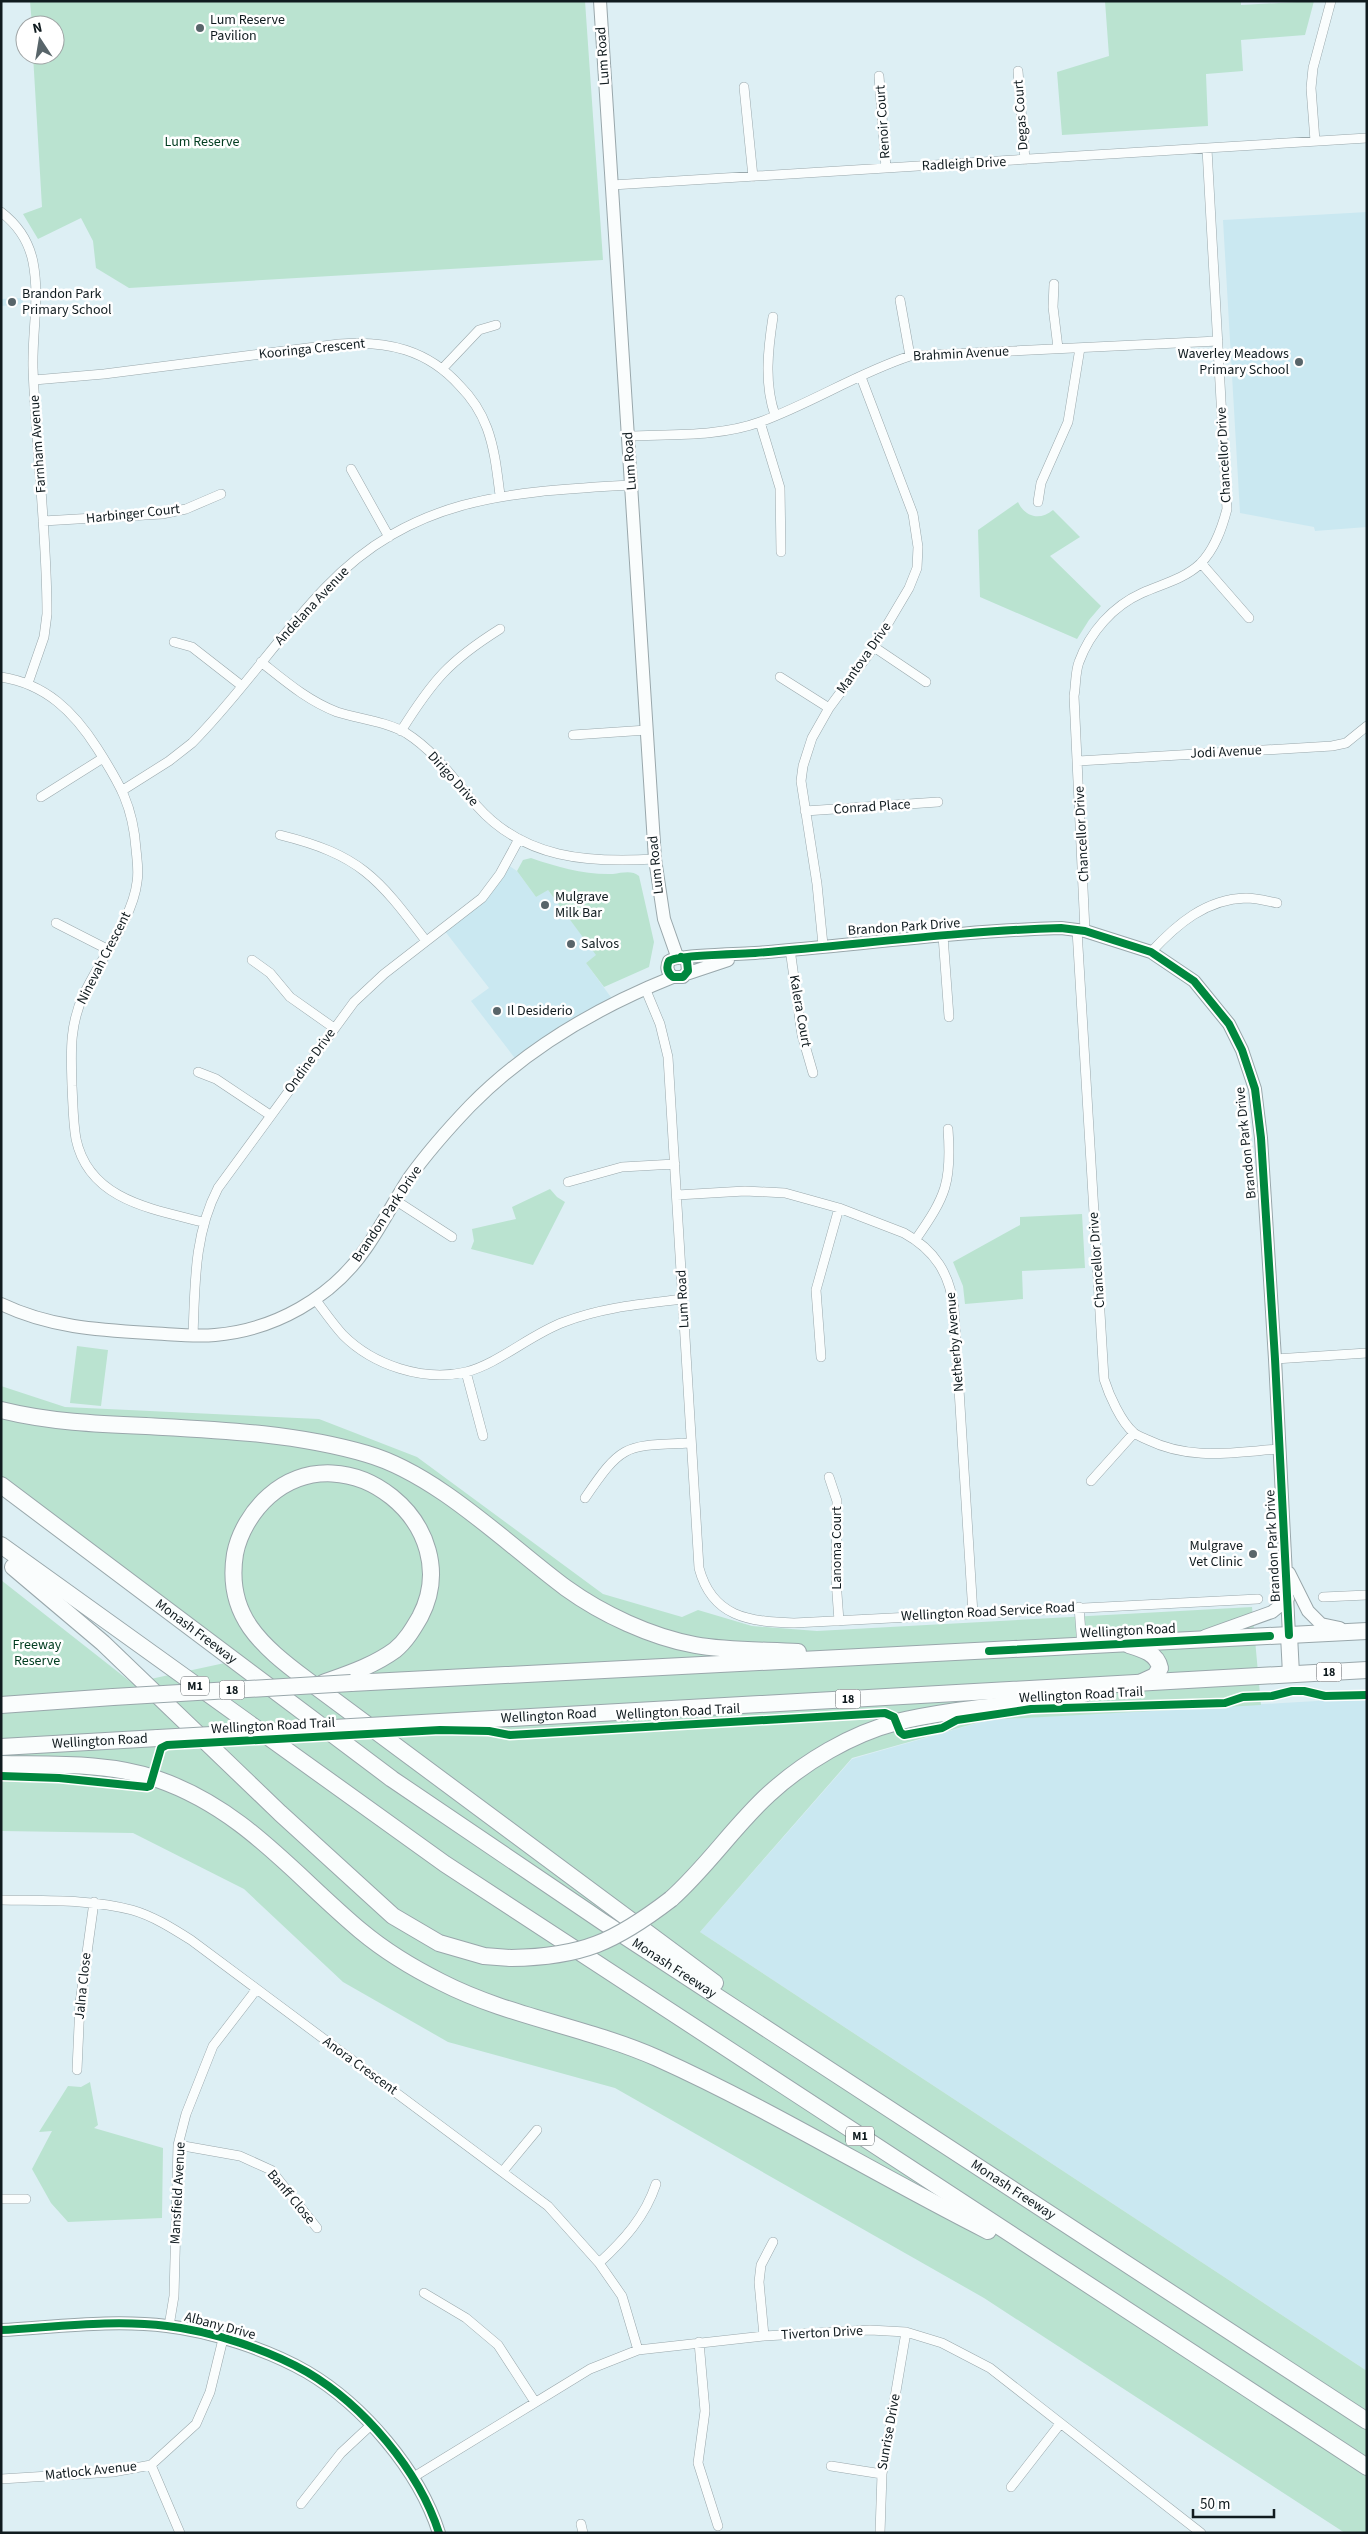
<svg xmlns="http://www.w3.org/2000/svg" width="1368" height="2534" font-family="'Source Sans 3',sans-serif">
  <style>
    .built { fill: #cae8f1 }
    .green { fill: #bae3d0 }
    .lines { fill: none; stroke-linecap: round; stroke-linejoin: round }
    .street-casing { stroke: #99a7ab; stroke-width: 10 }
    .secondary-casing { stroke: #99a7ab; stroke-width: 14 }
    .highway-casing { stroke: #99a7ab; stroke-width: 18 }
    .street { stroke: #fafdfd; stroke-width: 9 }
    .secondary { stroke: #fafdfd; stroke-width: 12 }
    .highway { stroke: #fafdfd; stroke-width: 16 }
    .highway-bridge-casing { stroke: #99a7ab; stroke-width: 18; stroke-linecap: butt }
    .highway-bridge { stroke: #fafdfd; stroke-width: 16 }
    .cycleway-casing { stroke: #fff; stroke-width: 11 }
    .cycleway { stroke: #00873e; stroke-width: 8 }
    .poi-dot { fill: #58656a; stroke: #fff; stroke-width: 2 }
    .labels { text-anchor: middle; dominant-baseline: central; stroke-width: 5; stroke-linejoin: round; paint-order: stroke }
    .shield { fill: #fff; stroke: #585f62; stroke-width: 1 }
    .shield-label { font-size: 12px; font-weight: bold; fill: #101b1f }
    .poi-label { font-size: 14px; fill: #101b1f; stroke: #fff; text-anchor: start }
    .street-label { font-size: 14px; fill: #101b1f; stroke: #fff }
    .park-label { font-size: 14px; fill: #003c1f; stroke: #fff }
  </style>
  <rect width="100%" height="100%" fill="#ddeff4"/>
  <path class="built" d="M1367 212V527L1315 531 1314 527 1240 513 1223 220Z
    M23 298V304L1 306V299Z
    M508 865 517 871 536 897 547 889 597 955 586 963 613 1000 517 1061 471 1001 489 988 444 930 475 907Z
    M1367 1698V2371L700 1932 852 1759 988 1720Z"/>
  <path class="green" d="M30 1H585L603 260 129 288 96 268 93 241 81 218 38 239 23 214 42 207 33 55H55V25H32Z
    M1105 1H1241V5L1314 1 1305 35 1241 40 1243 71 1206 74 1208 126 1062 135 1057 72 1109 56Z
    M1018 502C1025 517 1040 521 1053 510L1080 537 1050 556 1101 606 1089 620 1077 639 980 597 978 530Z
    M531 858C557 867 585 875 613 874 622 873 632 870 639 876L654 942 649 967 604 987 586 963 596 955 548 890 536 897 517 871 523 860Z
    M550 1189 557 1197 565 1202 533 1265 471 1249 474 1241 472 1229 516 1219 512 1207Z
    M1082 1214 1085 1268 1022 1271 1023 1299 965 1304 963 1286 953 1262 1020 1225V1217Z
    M77 1346 108 1350 101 1406 70 1403Z
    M1 1386 65 1407 319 1419 417 1457 603 1594 682 1617 698 1610 752 1626 817 1631 1252 1607 1261 1705 987 1720 852 1758 700 1932 1367 2371V2533H1345L984 2298 615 2088 448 2042 343 1982 244 1889 133 1833 1 1831V1580L132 1683 234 1661 1 1485Z
    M90 2082 98 2125 94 2128 163 2148 162 2218 68 2222 51 2203 32 2169 52 2131 39 2132 68 2086 81 2087Z"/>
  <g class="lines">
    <defs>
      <path id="street" d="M1018 71 1025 160
        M879 76 886 168
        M744 87 753 177
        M1315 141 1311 88 1313 68 1331 1
        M612 185 1367 138
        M1 212C18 225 29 242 33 262 40 298 32 332 33 368 36 450 47 532 47 614L44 637 28 683
        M1054 284 1053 307 1058 348
        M900 300 910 356
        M773 317C768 349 764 384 775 415
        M443 368 479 330 496 325
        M34 380 104 374 339 344C387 340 428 350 460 386 472 398 481 412 487 428 495 450 497 472 500 495
        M760 422 780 488 781 552
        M628 436C671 434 719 437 760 422 812 403 858 373 910 356L1218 341
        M351 469 389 537
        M1038 502 1041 483 1068 422 1080 348
        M43 521 162 514 186 509 221 494
        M1201 563 1249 618
        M174 642 192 647 242 686
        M874 647 926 682
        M261 662C285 681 308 701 337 712 359 719 385 721 406 733 436 752 454 780 477 806 524 859 588 863 655 859
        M1 677C46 684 74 712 97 748 120 784 133 806 136 849 137 860 139 871 137 882 133 918 99 961 84 994 69 1025 71 1054 72 1086 73 1104 73 1122 76 1139 89 1200 152 1209 203 1222
        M780 677 829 708
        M401 731C433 680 449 661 500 629
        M573 735 647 730
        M1078 761 1332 746 1346 743 1367 726
        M123 790 169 761 192 743C240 695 278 637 325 588 414 495 512 492 632 485
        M41 797 103 758
        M805 811 938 802
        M280 835C361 855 378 878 426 941
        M56 923 107 949
        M1077 930 1104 1379C1109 1395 1121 1422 1134 1433 1138 1436 1144 1438 1148 1440 1191 1461 1234 1452 1280 1449
        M1085 931 1074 696C1076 686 1075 672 1079 662 1090 632 1113 606 1142 593 1162 584 1184 579 1200 564 1215 549 1222 528 1227 509L1207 149
        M943 936 949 1017
        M823 945 817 884 801 781 803 766 812 738 829 708 874 647 909 588 917 568 918 547 913 514 861 377
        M790 949 802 1035 813 1073
        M1151 952C1177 924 1206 899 1246 898 1256 898 1267 901 1277 903
        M252 960 270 973 290 997 334 1028
        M645 988 660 1024 668 1057 699 1568C712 1617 749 1622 794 1623L1258 1599
        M198 1072 216 1079 270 1115
        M568 1182 622 1167 675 1164
        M677 1195 745 1191 785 1193 839 1208 904 1233C935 1250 950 1274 954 1309L973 1614
        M395 1200 452 1237
        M916 1239C946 1196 952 1182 948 1129
        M315 1299C324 1311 333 1324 343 1335 373 1365 423 1382 466 1372 498 1364 531 1334 564 1322 603 1307 642 1304 683 1299
        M193 1336C195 1284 194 1234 218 1188L354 1002 384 974 482 898 500 874 519 839
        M821 1357 816 1290 839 1208
        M1275 1359 1367 1353
        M466 1372 483 1436
        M829 1477 837 1501 836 1580 839 1621
        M1091 1481 1134 1433
        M585 1498C623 1442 625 1446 691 1443
        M1323 1597 1367 1595
        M1079 1607 1082 1646
        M1 1900C45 1901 90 1899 132 1910 153 1916 172 1928 191 1940L548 2206 599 2263 622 2296 638 2350
        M77 2070 80 2003 94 1902
        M178 2145 240 2156 271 2170 317 2228
        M503 2171 537 2130
        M1 2199H26
        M599 2263C624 2240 645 2217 656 2184
        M424 2293 466 2318 498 2345 535 2402
        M169 2326 174 2296 178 2145 186 2114 213 2046 256 1990
        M764 2336 759 2282 761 2265 773 2242
        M699 2342 705 2411 698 2463 718 2526
        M151 2465 180 2533
        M831 2466 882 2474
        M412 2478 590 2369 638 2350 764 2336 870 2330 906 2332 942 2343 990 2368 1201 2533
        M1 2479 113 2472 151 2465 196 2424 210 2392 223 2339
        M1011 2487 1060 2424
        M301 2504 341 2453 371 2425
        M581 2524 583 2533
        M880 2533 882 2474 906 2332"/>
      <path id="secondary" d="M600 1 655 859 664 919 677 956
        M681 957 687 961 688 971 683 977H673C667 973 666 967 669 961 676 955 740 954 755 953 856 945 958 931 1061 928L1085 931 1151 952 1194 981 1229 1024 1242 1050 1255 1089 1261 1138 1275 1359 1289 1635
        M686 974 728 960
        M1 1304C49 1327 97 1330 149 1333 171 1334 193 1337 215 1335 274 1330 332 1298 366 1248 382 1225 394 1201 409 1178 427 1153 448 1129 470 1106 527 1048 598 1007 673 977
        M1289 1573 1308 1611 1321 1624 1340 1628
        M1205 1636 1272 1612 1288 1599
        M1 2330C56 2327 113 2319 167 2326 211 2331 269 2350 307 2372 363 2405 419 2470 439 2533"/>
      <g id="highway">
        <path d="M1 1410C49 1422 97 1424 146 1426 220 1430 295 1433 367 1454 437 1474 508 1545 566 1588 602 1614 651 1637 695 1645 728 1651 764 1650 798 1652"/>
        <path id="s1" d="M1 1485 392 1779 603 1922 1367 2421"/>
        <path d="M1 1545 445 1864 1367 2467"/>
        <path d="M13 1567 103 1643 280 1813 393 1916 439 1943 484 1956 511 1958"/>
        <path d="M1289 1635 1291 1674"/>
        <path d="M1129 1645C1142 1649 1157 1653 1160 1668L1155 1676 1142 1682"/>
        <path d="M323 1683C348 1674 373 1666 395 1650 406 1641 413 1629 420 1617 468 1526 347 1428 269 1496 252 1511 239 1533 235 1554 225 1616 262 1646 307 1680L715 1983"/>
        <path d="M351 1683 1367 1631"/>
        <path d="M1 1705 113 1697"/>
        <path id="s2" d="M404 1724 1367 1670"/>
        <path id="s3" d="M1 1747 158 1738"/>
        <path d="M1 1764C52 1765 108 1762 157 1779 244 1809 293 1874 361 1931 385 1951 413 1968 441 1982 509 2017 587 2027 657 2058 770 2109 877 2175 988 2231"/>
        <path d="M671 1899C707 1867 734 1826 769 1794 804 1762 851 1734 897 1722 958 1707 1022 1706 1084 1694"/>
      </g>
    </defs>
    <use href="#street" class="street-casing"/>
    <use href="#secondary" class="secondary-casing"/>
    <use href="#highway" class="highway-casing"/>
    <use href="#street" class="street"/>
    <use href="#secondary" class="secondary"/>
    <use href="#highway" class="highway"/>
    <defs>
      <path id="highway-bridge" d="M113 1697 351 1683
        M158 1738 404 1724
        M511 1958C582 1957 615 1942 671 1899"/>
    </defs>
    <use href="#highway-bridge" class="highway-bridge-casing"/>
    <use href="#highway-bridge" class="highway-bridge"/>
    <defs>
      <path id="cycleway" d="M681 957 687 961 688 971 683 977H673C667 973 666 967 669 961 676 955 740 954 755 953 856 945 958 931 1061 928L1085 931 1151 952 1194 981 1229 1024 1242 1050 1255 1089 1261 1138 1275 1359 1289 1635
        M989 1651 1270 1636
        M1 1776 59 1778 147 1787 150 1786 161 1748 167 1745 440 1730 489 1731 510 1735 885 1713 894 1717 900 1732 904 1735 942 1728 957 1720 1031 1709 1225 1703 1243 1697 1272 1696 1292 1691H1304L1325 1696 1367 1695
        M1 2330C56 2327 113 2319 167 2326 211 2331 269 2350 307 2372 363 2405 419 2470 439 2533"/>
    </defs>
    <use href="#cycleway" class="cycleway-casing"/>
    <use href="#cycleway" class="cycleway"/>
  </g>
  <g class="poi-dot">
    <circle cx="200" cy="28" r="5"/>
    <circle cx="12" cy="302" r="5"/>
    <circle cx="1299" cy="362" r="5"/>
    <circle cx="545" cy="905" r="5"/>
    <circle cx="571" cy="944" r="5"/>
    <circle cx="497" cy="1011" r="5"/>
    <circle cx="1253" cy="1554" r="5"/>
  </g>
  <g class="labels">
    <g class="shield">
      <rect x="1316.5" y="1662.5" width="25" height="19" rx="4"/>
      <rect x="181" y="1676.5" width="28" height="19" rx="4"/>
      <rect x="219.5" y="1680.5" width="25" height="19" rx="4"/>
      <rect x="835.5" y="1689.5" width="25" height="19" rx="4"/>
      <rect x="846" y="2126.5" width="28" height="19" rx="4"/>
    </g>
    <g class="shield-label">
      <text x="1329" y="1672">18</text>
      <text x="195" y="1686">M1</text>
      <text x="232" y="1690">18</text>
      <text x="848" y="1699">18</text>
      <text x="860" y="2136">M1</text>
    </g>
    <g class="poi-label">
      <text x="210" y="20">Lum Reserve<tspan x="210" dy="16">Pavilion</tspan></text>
      <text x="22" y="294">Brandon Park<tspan x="22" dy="16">Primary School</tspan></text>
      <text x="1289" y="354" text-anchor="end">Waverley Meadows<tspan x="1289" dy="16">Primary School</tspan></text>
      <text x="555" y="897">Mulgrave<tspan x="555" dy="16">Milk Bar</tspan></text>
      <text x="581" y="944">Salvos</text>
      <text x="507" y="1011">Il Desiderio</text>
      <text x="1243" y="1546" text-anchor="end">Mulgrave<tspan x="1243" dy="16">Vet Clinic</tspan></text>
    </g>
    <g class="street-label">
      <text transform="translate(603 56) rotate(-94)">Lum Road</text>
      <text transform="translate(1021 115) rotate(-94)">Degas Court</text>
      <text transform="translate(883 122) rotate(-94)">Renoir Court</text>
      <text transform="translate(964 164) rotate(-3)">Radleigh Drive</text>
      <text transform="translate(312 349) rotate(-6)">Kooringa Crescent</text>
      <text transform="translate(961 354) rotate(-3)">Brahmin Avenue</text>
      <text transform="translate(38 444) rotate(-94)">Farnham Avenue</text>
      <text transform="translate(1224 455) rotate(-93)">Chancellor Drive</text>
      <text transform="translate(630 461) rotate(-94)">Lum Road</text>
      <text transform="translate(133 514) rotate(-6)">Harbinger Court</text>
      <text transform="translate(312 606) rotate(-47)">Andelana Avenue</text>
      <text transform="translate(864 658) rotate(-55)">Mantova Drive</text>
      <text transform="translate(1226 752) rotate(-3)">Jodi Avenue</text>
      <text transform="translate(453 779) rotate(48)">Dirigo Drive</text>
      <text transform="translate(872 807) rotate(-4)">Conrad Place</text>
      <text transform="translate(1082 834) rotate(-93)">Chancellor Drive</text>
      <text transform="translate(656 865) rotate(-96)">Lum Road</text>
      <text transform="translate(904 927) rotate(-4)">Brandon Park Drive</text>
      <text transform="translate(104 958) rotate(-63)">Ninevah Crescent</text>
      <text transform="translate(800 1011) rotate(80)">Kalera Court</text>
      <text transform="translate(310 1061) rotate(-54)">Ondine Drive</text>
      <text transform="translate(1246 1143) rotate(-96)">Brandon Park Drive</text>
      <text transform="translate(387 1214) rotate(-56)">Brandon Park Drive</text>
      <text transform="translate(1097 1260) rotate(-94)">Chancellor Drive</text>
      <text transform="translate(683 1299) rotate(-93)">Lum Road</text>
      <text transform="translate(955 1342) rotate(-95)">Netherby Avenue</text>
      <text transform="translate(1273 1546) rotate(-93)">Brandon Park Drive</text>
      <text transform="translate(837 1548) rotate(-90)">Lanoma Court</text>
      <text transform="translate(988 1612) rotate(-3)">Wellington Road Service Road</text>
      <text stroke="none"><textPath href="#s1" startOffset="244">Monash Freeway</textPath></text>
      <text transform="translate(1128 1631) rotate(-3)">Wellington Road</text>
      <text transform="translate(1081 1695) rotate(-3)">Wellington Road Trail</text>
      <text transform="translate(678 1712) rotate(-3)">Wellington Road Trail</text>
      <text stroke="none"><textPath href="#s2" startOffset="145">Wellington Road</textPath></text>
      <text transform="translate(273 1726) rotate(-3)">Wellington Road Trail</text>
      <text stroke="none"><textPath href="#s3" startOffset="99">Wellington Road</textPath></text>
      <text stroke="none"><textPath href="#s1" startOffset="829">Monash Freeway</textPath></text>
      <text transform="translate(83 1986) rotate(-84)">Jalna Close</text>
      <text transform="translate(360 2066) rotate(36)">Anora Crescent</text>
      <text stroke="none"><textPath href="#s1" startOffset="1234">Monash Freeway</textPath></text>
      <text transform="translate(178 2193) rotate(-87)">Mansfield Avenue</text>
      <text transform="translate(291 2197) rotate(50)">Banff Close</text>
      <text transform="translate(220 2326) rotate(15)">Albany Drive</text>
      <text transform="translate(822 2333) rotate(-3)">Tiverton Drive</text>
      <text transform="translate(889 2432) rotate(-80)">Sunrise Drive</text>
      <text transform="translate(91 2471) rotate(-6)">Matlock Avenue</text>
    </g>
    <g class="park-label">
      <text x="202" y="142">Lum Reserve</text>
      <text x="37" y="1645">Freeway<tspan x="37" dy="16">Reserve</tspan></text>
    </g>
  </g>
  <rect width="1368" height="2534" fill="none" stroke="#101b1f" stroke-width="5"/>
  <g transform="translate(40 40) rotate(348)"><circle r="24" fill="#ffffff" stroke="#9fa4a5"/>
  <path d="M0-4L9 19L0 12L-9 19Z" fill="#58656a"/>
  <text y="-8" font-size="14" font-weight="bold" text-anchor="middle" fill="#101b1f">N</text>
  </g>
  <path d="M1193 2509v8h81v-8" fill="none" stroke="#101b1f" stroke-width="2.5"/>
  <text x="1200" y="2509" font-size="15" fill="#101b1f" stroke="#ffffff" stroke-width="4" paint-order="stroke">50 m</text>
</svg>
